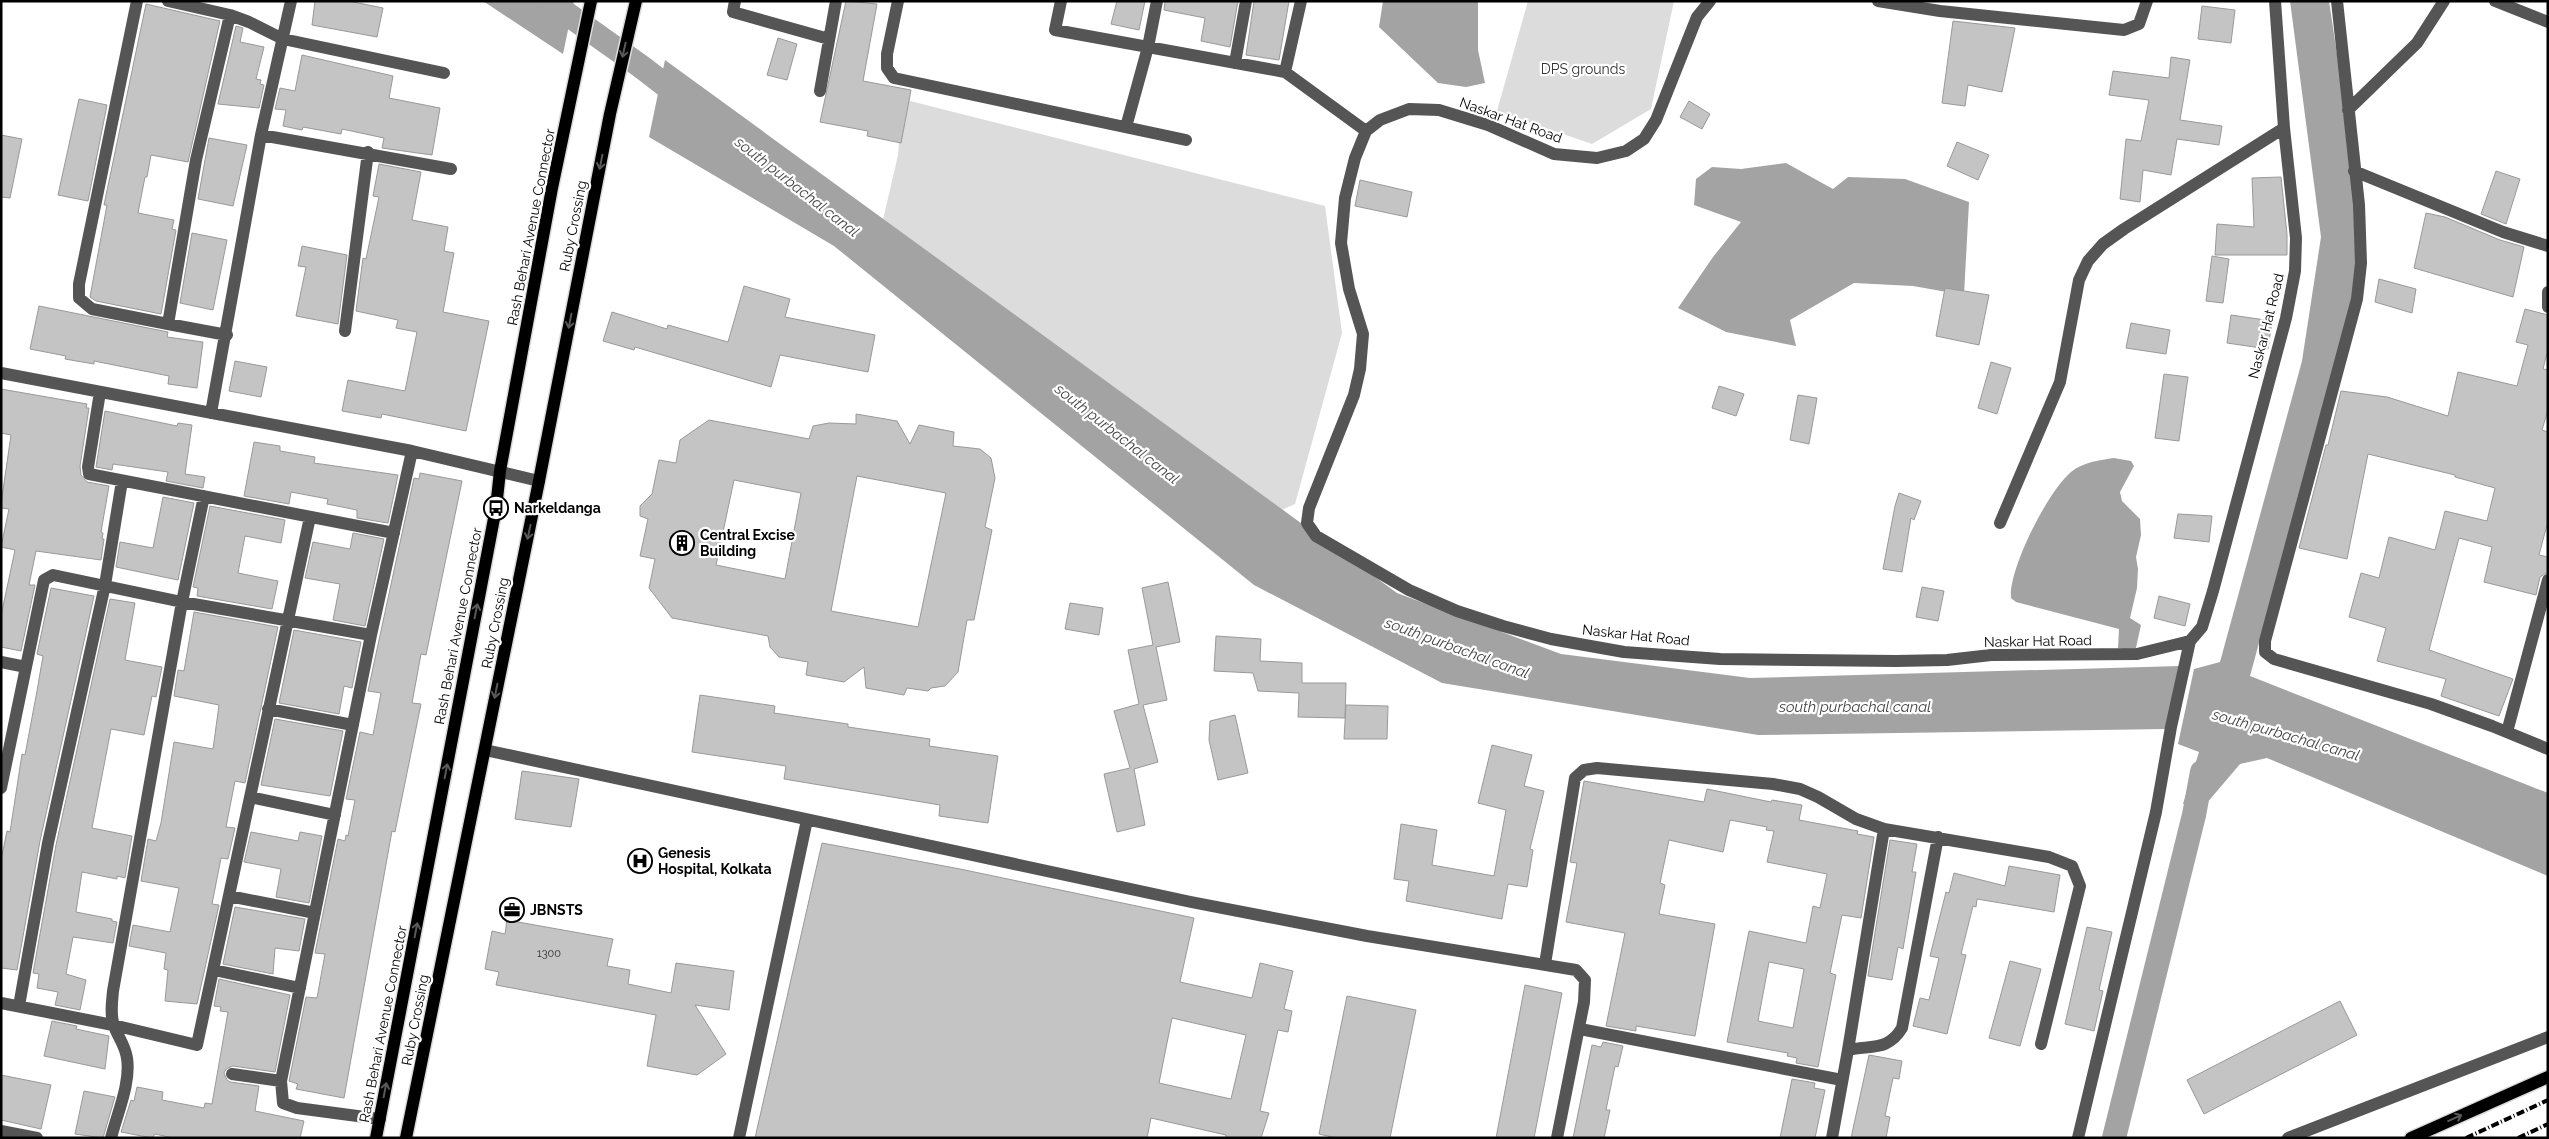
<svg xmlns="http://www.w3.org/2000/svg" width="2549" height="1139" font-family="Raleway,sans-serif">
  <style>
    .green { fill: #dcdcdc }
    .water { fill: #a3a3a3 }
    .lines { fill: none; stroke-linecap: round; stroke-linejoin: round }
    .canal { stroke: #a3a3a3; stroke-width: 24 }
    .building { fill: #c4c4c4; stroke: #999; fill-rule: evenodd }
    .major-casing { stroke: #dbdbdb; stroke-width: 15 }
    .minor { stroke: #555; stroke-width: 12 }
    .major { stroke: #000; stroke-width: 12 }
    .rail { stroke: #000; stroke-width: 4; stroke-dasharray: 8 2.5 1 2.5; stroke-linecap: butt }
    .oneway { stroke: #595959 }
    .labels { text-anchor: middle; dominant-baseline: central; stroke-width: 4.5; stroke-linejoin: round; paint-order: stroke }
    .number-label { font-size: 11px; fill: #313131 }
    .park-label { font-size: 14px; fill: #333; stroke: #fff }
    .street-label { font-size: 14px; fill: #000; stroke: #fff }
    .poi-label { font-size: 14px; font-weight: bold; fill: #000; stroke: #fff; text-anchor: start }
    .water-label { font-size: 15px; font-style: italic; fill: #444; stroke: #fff }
  </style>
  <rect width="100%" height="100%" fill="#fff"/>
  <path class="green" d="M1528 1H1674L1651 109 1592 144 1497 111Z
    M902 99 1325 206 1342 333 1295 504 1239 529 876 250 898 155Z"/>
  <path class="water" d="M483 1H574L563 54Z
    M1383 1H1478V50L1485 83 1466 87 1438 83 1379 27Z
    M2290 1H2329L2361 214 2354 294 2250 676 2548 793V876L2267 758 2240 764 2206 804H2183L2199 752 2178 744 2194 669 2220 662 2302 361 2321 237Z
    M665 60 1397 593 1561 654 1750 678 2180 666 2165 729 1758 735 1442 683 1254 585 834 246 649 137Z
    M1786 163 1833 189 1848 177 1905 179 1969 202 1964 295 1913 286 1854 283 1790 320 1796 346 1726 332 1678 308 1713 257 1741 222 1694 205 1696 179 1712 167 1741 169Z
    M2114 458 2131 461 2134 466 2120 492 2122 501 2140 519 2141 535 2136 557 2138 569 2137 588 2130 618 2141 625 2135 652 2118 648 2119 629 2016 602 2011 598C2008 570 2048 491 2071 472 2083 462 2100 460 2114 458Z"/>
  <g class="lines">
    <path class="canal" d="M549 1 643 68 687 102
      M2114 1138 2194 815 2202 772"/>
  </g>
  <path class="building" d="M315 1H349L383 8 377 37 312 25Z
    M846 1 877 4 863 81 911 90 901 143 867 136 868 131 820 122Z
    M1117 1H1145L1139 30 1111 24Z
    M1165 1H1238L1230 47 1201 41 1205 18 1164 10Z
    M1254 1H1289L1279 60 1246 55Z
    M146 4 220 21 188 162 151 155 147 177H145L138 213 174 220 172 229 176 230 161 314 96 301 90 297 107 205H104Z
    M2202 6 2235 10 2231 43 2198 39Z
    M1953 21 2015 28 2002 92 1968 85 1965 106 1942 103Z
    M236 26 243 28 240 42 264 47 256 79 261 80 260 84 264 85 259 108 218 104Z
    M778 38 797 44 787 80 767 75Z
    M302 55 393 76 389 98 440 108 432 155 382 148 384 138 342 129 341 134 303 127 302 130 283 126 286 110 275 109 280 88 295 91Z
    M2171 57 2190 60 2180 120 2222 126 2219 145 2177 139 2171 175 2143 170 2140 202 2120 199 2126 139 2141 141 2149 100 2109 95 2113 71 2169 78Z
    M79 99 107 105 88 201 58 195Z
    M1689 101 1710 114 1702 129 1680 117Z
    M1 135 22 139 10 198 1 197Z
    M209 138 247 145 233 206 198 199Z
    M1957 142 1989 155 1978 180 1947 166Z
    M379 164 421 172 412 220 448 227 444 251 454 253 443 312 489 321 466 431 382 414 381 418 342 411 348 380 405 391 417 332 396 328 398 320 356 311 363 258 366 259 379 197 373 196Z
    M2496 171 2520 179 2506 224 2481 214Z
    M2281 177 2287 234V255H2215L2217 224 2254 227 2252 178Z
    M1360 180 1412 192 1407 217 1355 206Z
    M2426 213 2445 217 2500 240 2524 247 2513 297 2414 268Z
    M192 233 227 240 213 310 180 303Z
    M302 246 347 255 338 324 296 316 306 267 298 266Z
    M2212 256 2229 259 2223 303 2206 301Z
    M2379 279 2416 289 2412 313 2375 302Z
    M744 286 790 299 785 317 875 335 868 372 780 355 771 387 635 347 634 350 603 341 612 312 667 329 668 325 728 342Z
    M1945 288 1989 295 1979 345 1936 336Z
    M39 306 168 332 167 337 203 342 197 388 168 384 169 376 94 361V364L65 359 66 356 30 349Z
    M2525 309 2548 315V349L2543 369 2548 370V410L2542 430 2548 432V521L2539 555 2548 557V572L2540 577 2536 595 2484 582 2492 547 2459 538 2429 650 2513 679 2499 716 2441 696 2446 679 2377 661 2386 628 2349 617 2361 573 2379 578 2389 537 2435 550 2445 511 2487 521 2495 488 2455 477V475L2368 454 2347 559 2299 548 2326 445H2328L2341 391 2387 397 2448 416 2458 372 2517 386 2528 345 2516 342Z
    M2231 315 2272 321 2268 349 2227 343Z
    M2131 323 2170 330 2166 354 2126 348Z
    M235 361 267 367 261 397 229 391Z
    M1991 362 2011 368 1997 414 1978 408Z
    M2164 374 2188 377 2179 441 2155 438Z
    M1719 386 1744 394 1736 416 1712 408Z
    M1 389 87 404 86 408H89L80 466 81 475 87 482 109 486 101 532 103 533 102 539H104L101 560 36 551 29 585H35L21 651 1 647V616L15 550 1 547 9 509 1 508V504L11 435 1 433Z
    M1798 395 1817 398 1809 444 1790 440Z
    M105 411 177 426 178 423 192 425 185 474 205 477 203 488 166 481 168 472 113 464 112 470 96 467Z
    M856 414 897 421 910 444 919 425 954 432 953 446 980 449 991 458 995 478 985 527 992 530 974 620H967L958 672 945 686 931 688 928 691 907 688 904 695 866 688 864 667 844 682 806 675 808 662 779 657 770 647 768 636 672 618 649 588 655 559 640 556 648 519 640 516V506L652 494 659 460 676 463 680 440 709 420 809 439 813 426 829 423 856 424ZM857 476 946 493 918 627 831 611ZM734 480 801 493 785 579 716 565Z
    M254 442 280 446V451L315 457 314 463 398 475 388 523 357 518V510L327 504 328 499 291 492 289 504 244 496Z
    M420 473 462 481 426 655 421 654 412 703 421 704 395 832 392 831 344 1098 296 1089 298 1084 289 1081 306 997 317 998 325 954 315 953 338 839 345 841 346 835 348 836 355 800 346 799 360 732 373 735 381 693 368 691 414 478 419 479Z
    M1899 493 1921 501 1914 520 1911 518 1902 572 1883 569 1895 506Z
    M163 497 194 503 178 580 116 567 120 542 153 548Z
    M210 506 285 520 281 543 245 536 238 573 278 581 272 609 197 596 198 588 193 587Z
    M2178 514 2212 516 2209 542 2174 538Z
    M353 533 384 539 365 626 333 620 340 584 305 578 313 542 350 549Z
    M1168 582 1180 642 1156 647 1167 700 1143 705 1158 762 1134 769 1145 825 1117 832 1104 774 1130 768 1114 711 1139 704 1128 650 1153 645 1142 588Z
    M1922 587 1944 591 1938 621 1916 617Z
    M51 588 94 596 40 841 17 970 1 968V860L7 831 10 832 22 754 25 755 37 691 43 656 37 654Z
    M2159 596 2190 604 2185 626 2154 618Z
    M110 599 135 603 125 660 162 667 156 697 152 696 144 735 111 729 92 828 132 836 125 878 117 876V879L82 872 76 912 112 919V921L117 922 113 943 73 937 66 974 86 980 80 1010 55 1005 58 992 37 988 39 974 33 973 56 845Z
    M1070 603 1103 608 1099 635 1065 629Z
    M194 612 278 627 245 783 235 781 226 827 235 828 228 859 221 858 212 904 219 905 197 1004 165 1001 168 970 164 969 166 953 129 946 133 925 170 932 179 888 141 881 148 839 156 841 161 823 174 742 213 749 219 705 174 696 178 670 184 671Z
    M294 630 361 642 352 688 344 686 339 714 279 703Z
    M1216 636 1261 639 1260 661 1302 663V683H1346L1345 718 1298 717 1299 693 1258 691 1253 673 1214 671Z
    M700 695 775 706 774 713 848 724V727L930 739 929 746 998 756 988 823 939 816 940 805 784 779 786 766 692 752Z
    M1346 705 1388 706 1387 739H1344Z
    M1235 715 1248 773 1218 780 1209 740 1210 721Z
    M275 719 343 731 330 796 261 785Z
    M1492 745 1532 755 1524 786 1544 791 1530 849 1533 850 1527 887 1508 884 1502 919 1406 901 1409 881 1394 879 1401 824 1437 830 1432 865 1494 876 1506 810 1478 803Z
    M522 771 579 779 571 827 515 819Z
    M1584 781 1704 802 1707 789 1771 802 1772 800 1802 805 1799 820 1858 831 1857 834 1874 837 1861 918 1842 915 1830 973 1836 975 1818 1067 1796 1063 1797 1058 1787 1056 1788 1053 1727 1042 1749 931 1806 943 1813 906 1820 908 1827 874 1767 862 1774 831 1766 830 1767 827 1730 820 1723 852 1669 840 1660 883 1665 885 1659 914 1715 924 1695 1036 1636 1026V1031L1606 1026 1625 933 1566 922 1577 863 1570 862ZM1769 962 1804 969 1793 1028 1758 1021Z
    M251 832 298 841 300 832 322 836 309 903 276 897 281 869 244 862Z
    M1890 840 1917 844 1912 872H1916L1903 949 1898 947 1892 980 1868 976Z
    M822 843 960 869 1194 918 1180 982 1252 998 1260 963 1293 971 1284 1009 1292 1011 1288 1032 1278 1030 1260 1111 1269 1113 1261 1138H1226V1135L1151 1118 1147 1138H755ZM1172 1018 1246 1035 1231 1099 1159 1083Z
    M2009 866 2060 875 2054 912 1977 899 1976 907 1973 906 1961 954 1966 955 1947 1034 1913 1026 1920 998 1929 1000 1939 958 1930 956 1946 892 1949 893 1954 873 2005 886Z
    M235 907 305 919 299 951 275 948 273 974 223 964Z
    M507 920 613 939 607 966 630 970 628 984 671 993 676 963 734 971 729 1010 695 1005 726 1054 697 1075 647 1066 656 1015 496 985 499 972 485 969 492 931 505 934Z
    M2087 927 2112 932 2099 990 2103 991 2094 1031 2065 1024Z
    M2010 961 2041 969 2020 1046 1989 1038Z
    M219 979 290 995 275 1072 233 1066 226 1069 224 1073 227 1080 230 1082 259 1086 255 1111 304 1121 300 1138H173L155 1134 152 1138 121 1132 131 1100 134 1101 137 1087 163 1092 162 1100 204 1108 205 1103 212 1104 228 1012 220 1011 221 1007 214 1006Z
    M1525 985 1562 993 1534 1138H1496Z
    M1347 996 1416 1010 1390 1138H1336L1319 1134Z
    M2340 1001 2357 1035 2204 1114 2187 1080Z
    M52 1021 77 1026 76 1029 109 1036 105 1069 44 1056Z
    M1603 1042 1623 1046 1618 1067 1615 1066 1606 1110H1610L1604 1138H1573L1592 1045 1601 1047Z
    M1869 1055 1902 1061 1899 1079 1893 1078 1885 1116 1890 1117 1886 1138H1851Z
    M1 1075 51 1085 41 1129 1 1120Z
    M1792 1079 1815 1083 1814 1088 1825 1090 1815 1138H1780Z
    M84 1091 115 1097 103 1138 75 1134Z"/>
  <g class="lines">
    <defs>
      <path id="major" d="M376 1138 496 508 500 471 552 188 591 1
        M406 1138 539 481 610 114 636 1
        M2411 1138 2548 1077"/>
    </defs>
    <use href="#major" class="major-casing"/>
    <path class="minor" d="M137 1 79 284V298L92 309 168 324
      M168 1 230 15 249 22 283 39 444 73
      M735 1 733 12 829 39
      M898 1 887 54V68L894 78 1186 140
      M1061 1 1055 30 1285 72 1366 131
      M1710 1 1697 17 1656 120 1644 139 1626 151 1597 158 1554 154 1488 125 1439 110 1409 109 1380 120 1366 131 1355 158 1345 198 1341 243 1349 289 1363 334 1360 369 1354 395 1309 508 1307 523 1316 536 1409 590 1457 611 1503 626 1551 639 1624 652 1720 659 1896 661 1947 660 1991 655 2137 654 2190 641 2202 627 2213 591 2286 318 2295 271 2296 238 2284 128 2275 1
      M1878 1 1940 11 2124 30 2139 24 2147 1
      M2337 1 2359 205 2361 263 2357 299 2265 641V652L2274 659 2431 704 2492 726 2548 749
      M2495 1 2548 22
      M1235 63 1246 1
      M1285 72 1301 1
      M820 91 836 1
      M2348 110 2417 43 2444 1
      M1126 127 1148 47 1157 1
      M261 135 451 169
      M2354 171 2503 232 2548 246
      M2548 292V307
      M345 331 368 152
      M227 335 168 324 196 160 230 15
      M1 373 412 451 539 481
      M100 392 88 467 89 474 394 533
      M211 413 261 135 291 1
      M2000 523 2060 382 2079 280 2088 261 2103 244 2124 229 2284 128
      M1 662 26 667
      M268 709 353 725
      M2507 732 2548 580
      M485 750 1191 902 1367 936 1576 970 1585 980 1584 1002 1557 1138
      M1 788 44 580 53 575 182 602 371 635
      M250 797 335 815
      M229 896 315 913
      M1545 964 1575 778 1584 770 1597 768 1773 784 1800 789 1818 797 1856 819 1884 829 2049 857 2072 866 2080 886 2041 1044
      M214 970 300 988
      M1 1003 113 1025 197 1045 310 517
      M19 1006 48 843 105 585 122 481
      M1580 1029 1842 1080
      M1848 1050 1884 829
      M232 1074 281 1081
      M380 1119 297 1108 283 1103 281 1081 371 635 412 451
      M1 1131 37 1138
      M111 1138C117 1114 131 1083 127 1058 125 1045 118 1037 114 1026 110 1015 112 1002 113 991L182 602 204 496
      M739 1138 807 820
      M1832 1138 1848 1050C1872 1045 1888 1051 1902 1028L1938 837
      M2078 1138 2156 812 2171 727 2190 641
      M2288 1138 2548 1037"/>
    <use href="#major" class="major"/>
    <path class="rail" d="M2466 1138 2548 1100
      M2518 1138 2548 1124"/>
  </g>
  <defs><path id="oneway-shaft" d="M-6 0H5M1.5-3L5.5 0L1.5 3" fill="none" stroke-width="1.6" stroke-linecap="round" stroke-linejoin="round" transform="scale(1.25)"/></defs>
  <g class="oneway">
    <use href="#oneway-shaft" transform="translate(624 50) rotate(103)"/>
    <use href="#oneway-shaft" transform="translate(601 162) rotate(101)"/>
    <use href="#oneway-shaft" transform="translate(570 321) rotate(101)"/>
    <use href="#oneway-shaft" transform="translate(529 532) rotate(102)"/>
    <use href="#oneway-shaft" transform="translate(476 611) rotate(-79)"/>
    <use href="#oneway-shaft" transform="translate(496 691) rotate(101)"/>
    <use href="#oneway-shaft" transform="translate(446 771) rotate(-79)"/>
    <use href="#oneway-shaft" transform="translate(416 930) rotate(-79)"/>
    <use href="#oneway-shaft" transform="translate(385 1090) rotate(-79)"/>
    <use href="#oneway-shaft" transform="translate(2455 1118) rotate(-24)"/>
  </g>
  <defs>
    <symbol id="bus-ring" viewBox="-11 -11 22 22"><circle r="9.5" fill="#fff" stroke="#000" stroke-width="1.5"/><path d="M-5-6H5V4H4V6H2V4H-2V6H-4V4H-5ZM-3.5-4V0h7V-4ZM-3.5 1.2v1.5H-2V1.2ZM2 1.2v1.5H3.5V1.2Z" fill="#000"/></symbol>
    <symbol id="building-ring" viewBox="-11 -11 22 22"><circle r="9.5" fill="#fff" stroke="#000" stroke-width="1.5"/><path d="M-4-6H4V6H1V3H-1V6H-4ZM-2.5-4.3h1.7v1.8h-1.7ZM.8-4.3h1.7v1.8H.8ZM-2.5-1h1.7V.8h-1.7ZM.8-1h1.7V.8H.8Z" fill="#000"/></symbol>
    <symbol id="hospital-ring" viewBox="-11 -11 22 22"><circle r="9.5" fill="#fff" stroke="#000" stroke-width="1.5"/><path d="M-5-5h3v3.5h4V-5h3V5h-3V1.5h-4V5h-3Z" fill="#000"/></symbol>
    <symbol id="office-ring" viewBox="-11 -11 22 22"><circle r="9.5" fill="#fff" stroke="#000" stroke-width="1.5"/><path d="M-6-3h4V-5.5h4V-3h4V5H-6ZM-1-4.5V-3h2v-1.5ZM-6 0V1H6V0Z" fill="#000"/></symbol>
  </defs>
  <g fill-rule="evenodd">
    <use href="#bus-ring" x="482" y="494" width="28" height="28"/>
    <use href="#building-ring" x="668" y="529" width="28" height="28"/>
    <use href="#hospital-ring" x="626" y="847" width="28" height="28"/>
    <use href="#office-ring" x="498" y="896" width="28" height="28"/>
  </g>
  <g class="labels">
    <g class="number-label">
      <text x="549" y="953">1300</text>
    </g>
    <g class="park-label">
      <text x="1583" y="69">DPS grounds</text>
    </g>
    <g class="street-label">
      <text transform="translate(1511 120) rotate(20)">Naskar Hat Road</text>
      <text transform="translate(573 226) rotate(-79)">Ruby Crossing</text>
      <text transform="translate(531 227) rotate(-79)">Rash Behari Avenue Connector</text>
      <text transform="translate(2266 326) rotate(-76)">Naskar Hat Road</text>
      <text transform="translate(495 623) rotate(-79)">Ruby Crossing</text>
      <text transform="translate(458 626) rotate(-79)">Rash Behari Avenue Connector</text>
      <text transform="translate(1636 635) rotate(6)">Naskar Hat Road</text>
      <text transform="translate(2038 641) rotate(-1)">Naskar Hat Road</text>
      <text transform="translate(415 1020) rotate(-79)">Ruby Crossing</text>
      <text transform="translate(383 1024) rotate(-79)">Rash Behari Avenue Connector</text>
    </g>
    <g class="poi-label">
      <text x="514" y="508">Narkeldanga</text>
      <text x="700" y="535">Central Excise<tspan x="700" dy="16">Building</tspan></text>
      <text x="658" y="853">Genesis<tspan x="658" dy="16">Hospital, Kolkata</tspan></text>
      <text x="530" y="910">JBNSTS</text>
    </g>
    <g class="water-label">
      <text transform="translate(797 187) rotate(38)">south purbachal canal</text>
      <text transform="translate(1117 434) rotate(38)">south purbachal canal</text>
      <text transform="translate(1457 648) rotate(20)">south purbachal canal</text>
      <text x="1855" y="707">south purbachal canal</text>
      <text transform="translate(2286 735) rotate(16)">south purbachal canal</text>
    </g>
  </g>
  <rect width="2549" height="1139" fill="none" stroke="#000000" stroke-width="5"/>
</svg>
